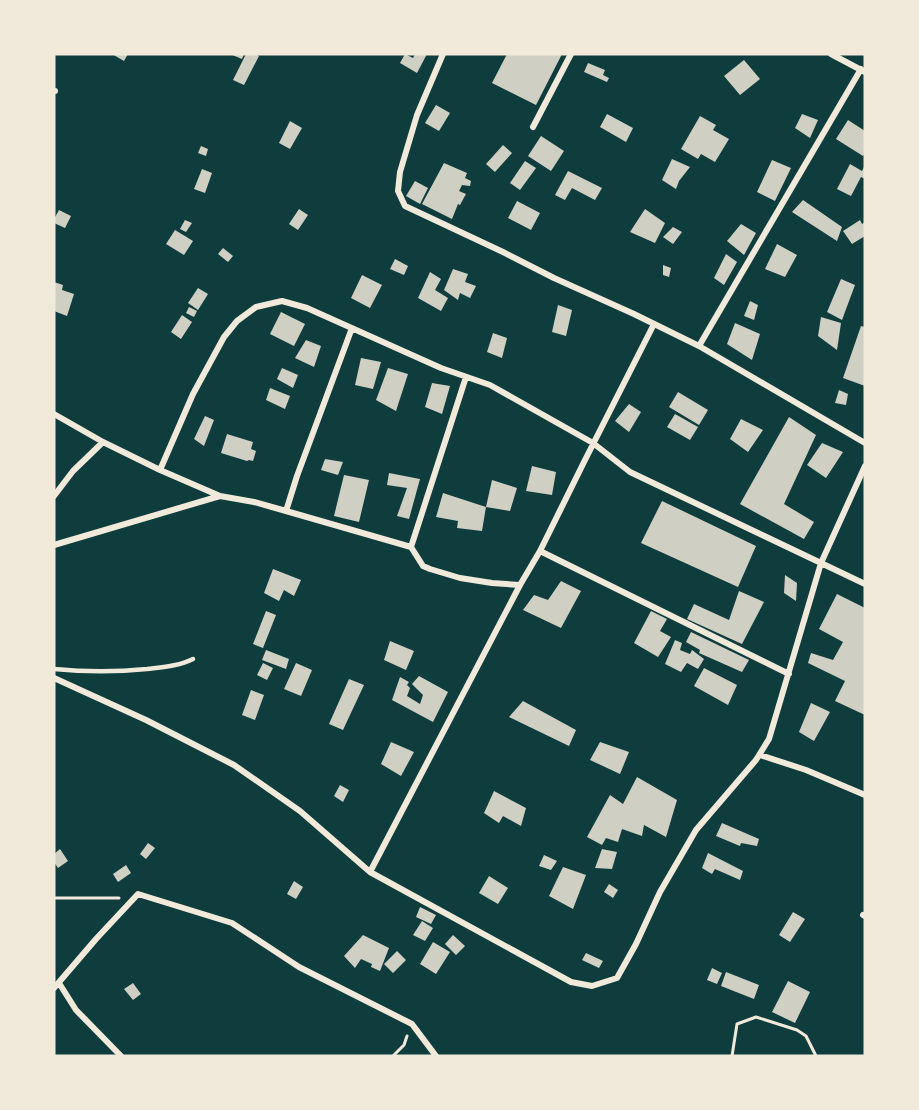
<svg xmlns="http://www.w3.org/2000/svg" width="919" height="1110" font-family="Barlow,sans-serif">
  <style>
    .building { fill: #cfcfc3 }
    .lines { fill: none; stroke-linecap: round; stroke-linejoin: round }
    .path { stroke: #f1e9da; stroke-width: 3 }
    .service { stroke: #f1e9da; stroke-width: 4.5 }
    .minor { stroke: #f1e9da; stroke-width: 6 }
  </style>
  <rect width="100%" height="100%" fill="#0f3d3e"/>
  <path class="building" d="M112 54H128L124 61Z
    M230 54H244L242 59Z
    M246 54H256L259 56 244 85 233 80Z
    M405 54 413 58 415 54H427L417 73 400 63Z
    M507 54H562L536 105 492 83Z
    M744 60 760 79 740 95 724 76Z
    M588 63 605 70 603 75 609 78 607 82 584 72Z
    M436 105 450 113 439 131 425 123Z
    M607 114 633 128 626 142 600 127Z
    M802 114 818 120 810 138 795 128Z
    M700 116 716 125 713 130 729 139 715 162 701 154 698 159 681 149Z
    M848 120 865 131V153L863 156 836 139Z
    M290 121 302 128 290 149 279 143Z
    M541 136 564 151 551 171 528 156Z
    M503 145 512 153 495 172 486 164Z
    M201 146 208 149 206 156 198 153Z
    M672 159 690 167 679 181 676 189 662 180Z
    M772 160 791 168 775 201 757 192Z
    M525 161 536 168 520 190 510 183Z
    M444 163 467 173 465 178 471 181 470 186 462 185 459 191 466 194 460 205 458 204 452 219 422 204Z
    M850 164 862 171 865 165V179L861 177 851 196 837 189Z
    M202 169 212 173 205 193 194 189Z
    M568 171 602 188 595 200 572 188 565 200 555 195Z
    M415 181 428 188 420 204 406 196Z
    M803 200 842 227 837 241 792 212Z
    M517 201 540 213 531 230 508 218Z
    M299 209 308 215 298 230 289 224Z
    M645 209 665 223 655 243 630 232Z
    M59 210 71 216 65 228 54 223V219Z
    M185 220 192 223 186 232 180 229Z
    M860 220 862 224 865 222V236L852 244 843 231Z
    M741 224 756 233 744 255 727 241Z
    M673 227 682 232 673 244 663 237Z
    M175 230 193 241 184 255 166 244Z
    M777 244 797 255 785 277 765 269Z
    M223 248 233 256 228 262 218 254Z
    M726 254 737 262 724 285 714 278Z
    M395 259 408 266 404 275 390 269Z
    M663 265 671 268 669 277 663 275Z
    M453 269 468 274 465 282 476 286 470 298 460 293 458 300 444 290Z
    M430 272 441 279 435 290 448 298 441 311 418 298Z
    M362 275 382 285 370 308 351 298Z
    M841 279 855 285 842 320 827 312Z
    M54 282 63 285 62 290 74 294 67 316 54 311Z
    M198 288 208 294 198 310 188 303Z
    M750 301 758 305 754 320 744 316Z
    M558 305 572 310 566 336 552 332Z
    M189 307 197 311 194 317 186 313Z
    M281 312 305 324 294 346 270 334Z
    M182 315 192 322 181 339 171 332Z
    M821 317 841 323 837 350 818 336Z
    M735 323 760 334 752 360 727 344Z
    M861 326 865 327V386L843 378Z
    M493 333 507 338 502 358 487 352Z
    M306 340 321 346 314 367 295 358Z
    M361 358 381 362 373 389 355 385Z
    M282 368 298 375 293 388 277 379Z
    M388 368 408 374 396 411 376 400Z
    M432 383 450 386 442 414 425 407Z
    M270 388 290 396 285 409 266 400Z
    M839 390 848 394 846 405 835 403Z
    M678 392 708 410 699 425 669 407Z
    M629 404 641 412 629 432 615 421Z
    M675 414 698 427 690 440 667 427Z
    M205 416 214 420 204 446 194 439Z
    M789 417 816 435 784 504 814 522 804 539 740 504Z
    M741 419 763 430 748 452 730 439Z
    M227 434 253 442 251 449 256 451 253 461 249 460 247 461 221 453Z
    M822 443 843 452 826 478 807 465Z
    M325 459 343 462 338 475 321 470Z
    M532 466 556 472 552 495 526 491Z
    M389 473 420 479 409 519 397 516 407 488 387 485Z
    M344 475 369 480 359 522 334 516Z
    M492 480 517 488 510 511 486 507 482 531 457 528 458 521 436 517 443 493 486 507Z
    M662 501 756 546 738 587 641 543Z
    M273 569 301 580 294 596 284 590 279 601 264 593Z
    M785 575 797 583 796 601 784 593Z
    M561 581 581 591 561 628 523 610 534 595 548 600Z
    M739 591 764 602 742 644 687 619 694 604 729 620Z
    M837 594 865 608V715L835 701 845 681 808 663 811 653 833 660 843 642 819 629Z
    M266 611 276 615 263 648 253 644Z
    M651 611 667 619 660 631 671 637 658 657 634 643Z
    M691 632 749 660 742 672 699 653 700 650 686 642Z
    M675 640 682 643 680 650 690 654 692 650 704 659 698 669 687 663 681 672 665 664Z
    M390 641 414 651 406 670 384 660Z
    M266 650 289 659 286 669 262 660Z
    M263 663 273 668 267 680 257 675Z
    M296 663 312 670 301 696 284 689Z
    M704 668 737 685 728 705 694 686Z
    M419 676 448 692 433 722 392 700 400 677 409 682 407 685 410 688 407 696 420 704 423 695 412 684Z
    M349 679 364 685 343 730 329 724Z
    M251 690 264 695 255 720 242 715Z
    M523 701 576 730 569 746 509 717Z
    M811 703 830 712 814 741 799 732Z
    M391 742 414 752 401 776 381 764Z
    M600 742 629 752 620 774 590 760Z
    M637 777 677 800 666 837 644 825 642 836 622 829 618 842 606 838 602 845 587 837 610 795 623 804Z
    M340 785 349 790 343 802 334 796Z
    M494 791 526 808 521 826 503 816 499 823 484 813Z
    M722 823 759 839 757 846 741 843 740 846 716 836Z
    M148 843 155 848 146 859 140 854Z
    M60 849 68 861 58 868 54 862V854Z
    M602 849 617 852 612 869 595 868Z
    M708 853 743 871 740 880 715 869 712 874 702 868Z
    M544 855 557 861 551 870 539 866Z
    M126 865 131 873 118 882 113 874Z
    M563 867 586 875 573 909 549 896Z
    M489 876 508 888 498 904 479 893Z
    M294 881 303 887 296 899 287 894Z
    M609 884 618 890 613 898 604 892Z
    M420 907 436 915 431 924 416 917Z
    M793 912 805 919 790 942 779 935Z
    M422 921 433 928 425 941 413 935Z
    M363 935 389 948 380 971 371 967 372 964 361 959 355 968 344 956Z
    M453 935 465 946 456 955 445 944Z
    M433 942 450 952 436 974 420 964Z
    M397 951 406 960 393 973 384 964Z
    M586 953 603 961 599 968 582 960Z
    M712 968 722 973 717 984 707 980Z
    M726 972 759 985 754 999 721 986Z
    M788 981 810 992 795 1023 772 1012Z
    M133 983 141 994 133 1000 124 989Z"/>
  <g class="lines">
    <path class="path" d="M54 898H119
      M393 1056 404 1045 407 1036
      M732 1056 737 1024 756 1017 797 1030 806 1036 816 1056"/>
    <path class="service" d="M54 669C86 672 116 672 147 669 163 667 179 666 193 659"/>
    <path class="minor" d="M443 54 417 115 400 172 398 191 405 206 503 252 554 278 634 314 699 346 865 443
      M831 54 865 72
      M54 91H55
      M533 127 571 54
      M699 346 861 69
      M54 414 103 442 160 470 193 394 224 337 237 321 256 307 282 301 307 308 441 368 490 385 593 443 630 472 865 584
      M160 470 220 496 254 502 286 511 297 476 352 328
      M54 496 73 471 103 442
      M286 511 411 547 423 566 430 569 460 578 492 583 520 585
      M54 545 220 496
      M411 547 466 377
      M540 551 789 674
      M54 678 146 720 234 765 300 811 370 872 571 982 592 986 617 978 636 944 660 892 696 830 756 760 769 739 821 563 865 466
      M760 755 806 770 865 795
      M370 872 520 585 540 551 585 460 654 324
      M863 915 865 916
      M59 983 76 1010 121 1056
      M54 988 96 939 138 894 232 923 299 967 412 1024 436 1056"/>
  </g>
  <rect width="919" height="1110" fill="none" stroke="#f1e9da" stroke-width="111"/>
</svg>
